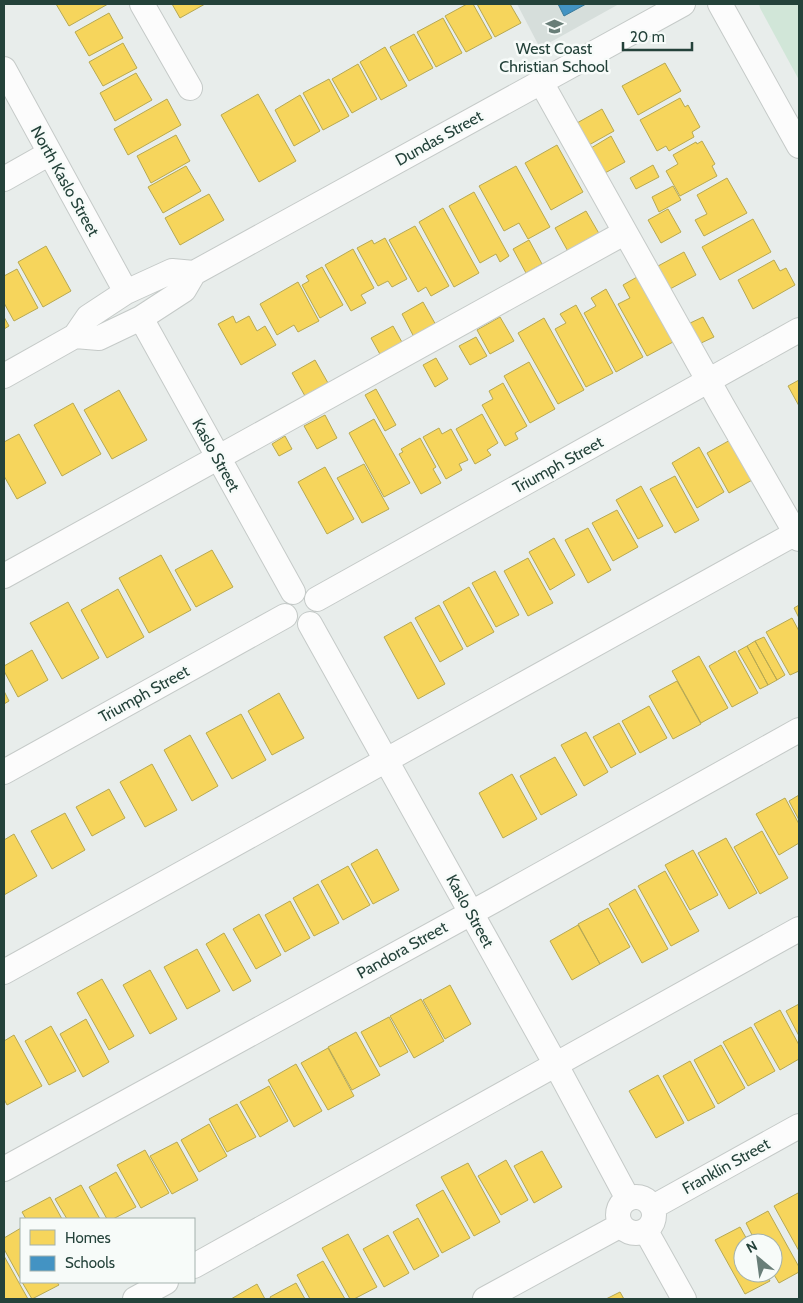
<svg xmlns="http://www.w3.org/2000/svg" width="803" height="1303" font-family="Cabin,sans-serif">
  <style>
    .built { fill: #d6dedb }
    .green { fill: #d1e6d8 }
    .homes { fill: #f6d55c; stroke: #b7a952 }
    .schools { fill: #4393c3; stroke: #3a7b9a }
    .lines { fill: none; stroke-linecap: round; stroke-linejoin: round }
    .minor-casing { stroke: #c5cac8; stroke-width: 26 }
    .minor { stroke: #fcfcfc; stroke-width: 24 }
    .labels { text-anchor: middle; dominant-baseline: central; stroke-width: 5; stroke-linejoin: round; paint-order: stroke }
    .poi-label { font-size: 16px; fill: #24423a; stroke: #f7fbf9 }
    .street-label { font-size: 16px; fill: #24423a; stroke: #f7fbf9 }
  </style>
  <rect width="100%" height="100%" fill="#e8edeb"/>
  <path class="built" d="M517 4H619L540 48Z"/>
  <path class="green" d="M759 4H799V80L760 8Z"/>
  <path class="homes" d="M56 4H108L69 26Z
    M172 4H205L180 18Z
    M467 4H473L492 38 466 52 445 16Z
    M477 4H510L521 23 495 37Z
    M109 13 123 38 89 56 75 32Z
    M443 18 462 53 436 67 417 32Z
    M414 34 433 68 409 81 390 47Z
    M123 43 137 68 103 86 89 62Z
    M385 47 407 86 381 100 360 62Z
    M665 63 681 91 638 115 622 86Z
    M358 64 377 99 352 113 332 79Z
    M136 73 152 100 115 121 100 93Z
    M329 79 349 116 323 130 303 93Z
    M258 94 296 161 259 182 221 115Z
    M300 95 320 131 294 146 275 110Z
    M680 98 685 107 688 105 700 127 692 132 694 137 669 151 666 146 657 151 640 120Z
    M167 99 181 125 128 155 114 129Z
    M602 109 614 131 589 145 577 123Z
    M176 135 190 161 151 183 137 156Z
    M611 136 625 162 605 173 591 148Z
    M702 141 715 164 712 166 717 176 680 196 666 171 678 164 673 155 696 142 697 144Z
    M557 145 583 192 551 210 525 163Z
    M653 165 659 177 636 189 630 178Z
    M186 166 201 191 163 213 148 187Z
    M516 166 550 227 528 239 519 223 504 231 479 186Z
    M727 178 747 213 704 236 695 220 707 214 697 195Z
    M673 186 681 200 659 212 652 197Z
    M474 192 509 256 500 262 496 254 480 263 449 206Z
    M209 194 224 220 180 245 165 218Z
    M443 208 479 273 454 287 419 222Z
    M668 209 681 232 661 243 648 220Z
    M586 211 601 237 570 255 555 228Z
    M753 219 771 252 720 280 702 247Z
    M415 226 449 286 431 296 426 287 418 292 389 240Z
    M385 238 407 279 392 287 388 281 378 286 357 248 372 240 374 244Z
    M529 240 542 264 526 273 513 249Z
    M46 246 71 291 43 307 18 262Z
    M353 249 374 288 361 295 366 303 351 311 325 265Z
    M684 252 696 275 670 289 658 266Z
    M774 260 780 271 786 268 795 285 753 309 738 280Z
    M322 267 343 305 320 318 302 285 309 281 306 276Z
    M17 269 38 308 14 321 4 303V276Z
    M637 277 673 342 647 356 618 304 630 298 623 285Z
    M298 282 319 321 298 332 294 325 277 335 260 304Z
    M606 289 643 357 616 372 584 313 596 306 591 298Z
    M423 302 437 327 415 339 402 314Z
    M576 305 613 373 586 387 555 329 566 323 560 314Z
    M233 316 236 323 249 316 257 331 265 326 276 345 241 365 218 324Z
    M4 317 9 326 4 329Z
    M500 317 514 341 490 354 477 330Z
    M703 317 714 337 699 344 688 324Z
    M544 318 584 390 558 404 518 333Z
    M393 326 403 344 381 356 371 338Z
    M476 337 487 356 470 365 459 346Z
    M436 358 448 379 435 387 423 365Z
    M315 360 328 383 305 396 292 373Z
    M529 362 555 409 530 423 504 376Z
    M799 380V406L788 386Z
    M503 383 527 426 515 433 518 439 505 446 482 405 493 399 489 391Z
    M376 389 396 425 385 431 365 395Z
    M119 390 147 440 112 459 84 410Z
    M73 403 101 454 62 476 34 425Z
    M482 414 498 443 487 450 491 455 475 464 456 429Z
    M325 415 337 438 317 449 304 426Z
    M374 419 410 483 384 497 349 433Z
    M439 428 442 434 451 429 468 460 459 464 462 470 446 479 423 437Z
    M19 434 46 483 17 499 4 476V442Z
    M285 436 292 449 279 456 272 444Z
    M420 438 436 467 433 469 441 483 421 494 399 454 403 452 401 449Z
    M732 439 754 479 729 493 707 453Z
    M699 447 724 492 697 508 672 463Z
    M364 464 389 509 362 523 337 478Z
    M325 467 354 519 327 534 298 482Z
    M675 476 699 520 675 533 650 489Z
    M641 486 663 526 638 539 616 500Z
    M617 510 638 547 613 561 592 523Z
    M588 528 611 570 588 583 565 540Z
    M554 538 575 575 550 590 529 552Z
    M212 550 233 587 196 607 175 570Z
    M161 555 191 610 149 633 119 578Z
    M528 558 553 603 528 616 504 571Z
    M495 571 519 615 496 627 472 583Z
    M469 587 494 632 467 647 443 602Z
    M118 589 144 637 107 658 81 610Z
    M68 602 99 658 62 679 30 623Z
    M439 605 463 649 440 662 415 618Z
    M799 605V618L794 608Z
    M792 618 799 631V671L790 675 766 632Z
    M411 622 445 684 418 699 384 637Z
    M764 637 785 675 777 680 755 641Z
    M755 641 777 680 768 685 747 646Z
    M747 646 768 685 760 689 738 651Z
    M32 650 48 680 18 697 4 671V666Z
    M735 651 758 693 732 707 709 666Z
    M699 656 728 708 701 723 672 671Z
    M677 681 701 724 673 739 649 696Z
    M4 691 9 701 4 704Z
    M279 693 304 738 272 755 248 711Z
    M649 706 667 738 640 753 622 721Z
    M241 714 266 760 232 779 206 733Z
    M619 723 636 754 611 768 593 737Z
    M586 732 608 772 584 786 561 745Z
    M190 735 218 786 192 801 164 750Z
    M555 757 577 795 541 815 520 776Z
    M152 764 177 810 145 827 120 782Z
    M512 774 537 819 503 838 479 793Z
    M109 789 125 818 92 836 76 807Z
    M799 795V820L789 801Z
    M785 798 799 824V843L779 855 756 814Z
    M65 813 85 850 52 869 31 831Z
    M762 831 788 878 760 894 734 847Z
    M14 834 37 876 4 895V840Z
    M726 838 757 893 729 909 698 853Z
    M377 849 399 890 373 904 351 864Z
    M693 850 718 895 690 910 665 865Z
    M348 866 370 905 343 920 321 881Z
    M665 871 699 931 671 946 638 886Z
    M318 884 339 923 314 936 293 898Z
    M635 889 668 949 642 963 609 904Z
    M290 901 310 938 285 952 265 915Z
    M608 908 630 947 600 964 578 924Z
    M259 914 281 955 256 969 233 929Z
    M578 925 600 964 572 980 550 941Z
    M224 933 251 981 233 991 206 944Z
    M197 949 220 991 187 1009 164 967Z
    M150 970 177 1019 150 1034 123 985Z
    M102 979 134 1036 109 1050 77 993Z
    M450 985 471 1024 445 1039 423 1000Z
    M421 999 444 1041 414 1058 390 1016Z
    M799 1004V1036L786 1011Z
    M780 1010 799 1045V1059L780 1070 754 1024Z
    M389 1017 408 1052 380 1067 361 1032Z
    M86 1019 109 1062 83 1077 60 1034Z
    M51 1026 76 1071 49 1085 25 1041Z
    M751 1027 775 1071 748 1086 723 1042Z
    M356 1032 380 1075 352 1090 328 1047Z
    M14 1035 42 1086 7 1105 4 1099V1041Z
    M721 1045 745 1088 718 1104 694 1060Z
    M328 1048 354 1096 328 1110 301 1063Z
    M690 1061 715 1107 688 1121 663 1076Z
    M296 1064 322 1111 294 1127 268 1080Z
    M658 1075 684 1123 656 1138 629 1091Z
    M269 1086 288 1121 260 1137 240 1102Z
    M237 1104 256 1137 227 1152 209 1119Z
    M209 1124 227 1156 199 1172 181 1140Z
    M177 1142 198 1180 172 1194 150 1156Z
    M145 1150 169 1193 141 1208 117 1165Z
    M542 1151 562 1187 534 1203 514 1166Z
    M506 1160 528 1200 501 1215 478 1176Z
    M468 1163 500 1222 474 1236 441 1177Z
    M116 1172 136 1207 113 1219H107L89 1187Z
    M81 1185 100 1219H67L55 1199Z
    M443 1190 470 1238 442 1253 416 1205Z
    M798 1193 799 1194V1251L774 1206Z
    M50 1197 62 1219H26L22 1212Z
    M768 1211 799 1267V1272L779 1283 773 1273V1243H756L746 1223Z
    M418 1218 439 1256 414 1270 393 1232Z
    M740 1227 749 1243H743V1273H766L770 1281 745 1294 715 1240Z
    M21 1228V1280L4 1249V1238Z
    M348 1234 377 1287 354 1299H350L322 1248Z
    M388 1235 409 1273 384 1287 363 1249Z
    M4 1256 28 1299H4Z
    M323 1261 345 1299H310L297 1275Z
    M22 1282H57L59 1285 32 1299Z
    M296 1283 305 1299H271L270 1297Z
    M257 1284 265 1299H231Z
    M620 1292 624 1299H606Z"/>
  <path class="schools" d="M558 4H586L564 16Z"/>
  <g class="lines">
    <defs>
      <path id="minor" d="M142 4 190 88
        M720 4 799 146
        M4 69 126 292
        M541 82 722 405 799 539
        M4 179 50 153
        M141 318 293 592
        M75 336 99 338 141 318 184 290 194 273 683 4
        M4 376 75 336 88 317 126 292 172 271 194 273
        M4 576 624 233
        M317 599 799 330
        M310 624 556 1065 628 1199
        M4 772 285 616
        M4 972 796 533
        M4 1169 493 901 799 730
        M618 1215a18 18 0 1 1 36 0a18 18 0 1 1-36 0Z
        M653 1207 799 1126
        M646 1231 684 1299
        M194 1266 799 929
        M135 1299 166 1282
        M485 1299 621 1225"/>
    </defs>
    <use href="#minor" class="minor-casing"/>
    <use href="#minor" class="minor"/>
  </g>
  <defs>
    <symbol id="school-bare" viewBox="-9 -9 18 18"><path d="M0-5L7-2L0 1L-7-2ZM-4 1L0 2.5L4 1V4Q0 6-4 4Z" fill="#697e78" stroke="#f7fbf9" stroke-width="2.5" paint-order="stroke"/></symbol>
  </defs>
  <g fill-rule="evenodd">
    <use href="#school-bare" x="542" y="14" width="25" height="25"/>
  </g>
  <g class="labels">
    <g class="poi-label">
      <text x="554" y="48">West Coast<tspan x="554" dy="18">Christian School</tspan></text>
    </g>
    <g class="street-label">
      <text transform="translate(439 138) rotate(-29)">Dundas Street</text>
      <text transform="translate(65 181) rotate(61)">North Kaslo Street</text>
      <text transform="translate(216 455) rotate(61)">Kaslo Street</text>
      <text transform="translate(558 465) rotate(-29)">Triumph Street</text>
      <text transform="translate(144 694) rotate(-29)">Triumph Street</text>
      <text transform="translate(470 911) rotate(61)">Kaslo Street</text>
      <text transform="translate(402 950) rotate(-29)">Pandora Street</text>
      <text transform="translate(726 1166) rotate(-29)">Franklin Street</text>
    </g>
  </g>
  <rect width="803" height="1303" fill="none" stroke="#24423a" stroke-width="10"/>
  <rect x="20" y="1218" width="175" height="65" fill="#f7fbf9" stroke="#a3b1ad"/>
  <rect x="30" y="1230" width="25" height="15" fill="#f6d55c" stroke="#a3b1ad"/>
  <text x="65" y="1243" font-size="15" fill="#24423a">Homes</text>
  <rect x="30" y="1256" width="25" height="15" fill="#4393c3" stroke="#a3b1ad"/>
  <text x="65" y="1268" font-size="15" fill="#24423a">Schools</text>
  <g transform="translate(758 1258) rotate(331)"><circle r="24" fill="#f7fbf9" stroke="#a3b1ad"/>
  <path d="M0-4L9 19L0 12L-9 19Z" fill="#697e78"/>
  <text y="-8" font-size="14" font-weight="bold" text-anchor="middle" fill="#24423a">N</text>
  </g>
  <path d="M623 42v8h69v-8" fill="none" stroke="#24423a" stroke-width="2.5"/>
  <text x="630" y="42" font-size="15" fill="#24423a" stroke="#f7fbf9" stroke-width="4" paint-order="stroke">20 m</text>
</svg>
